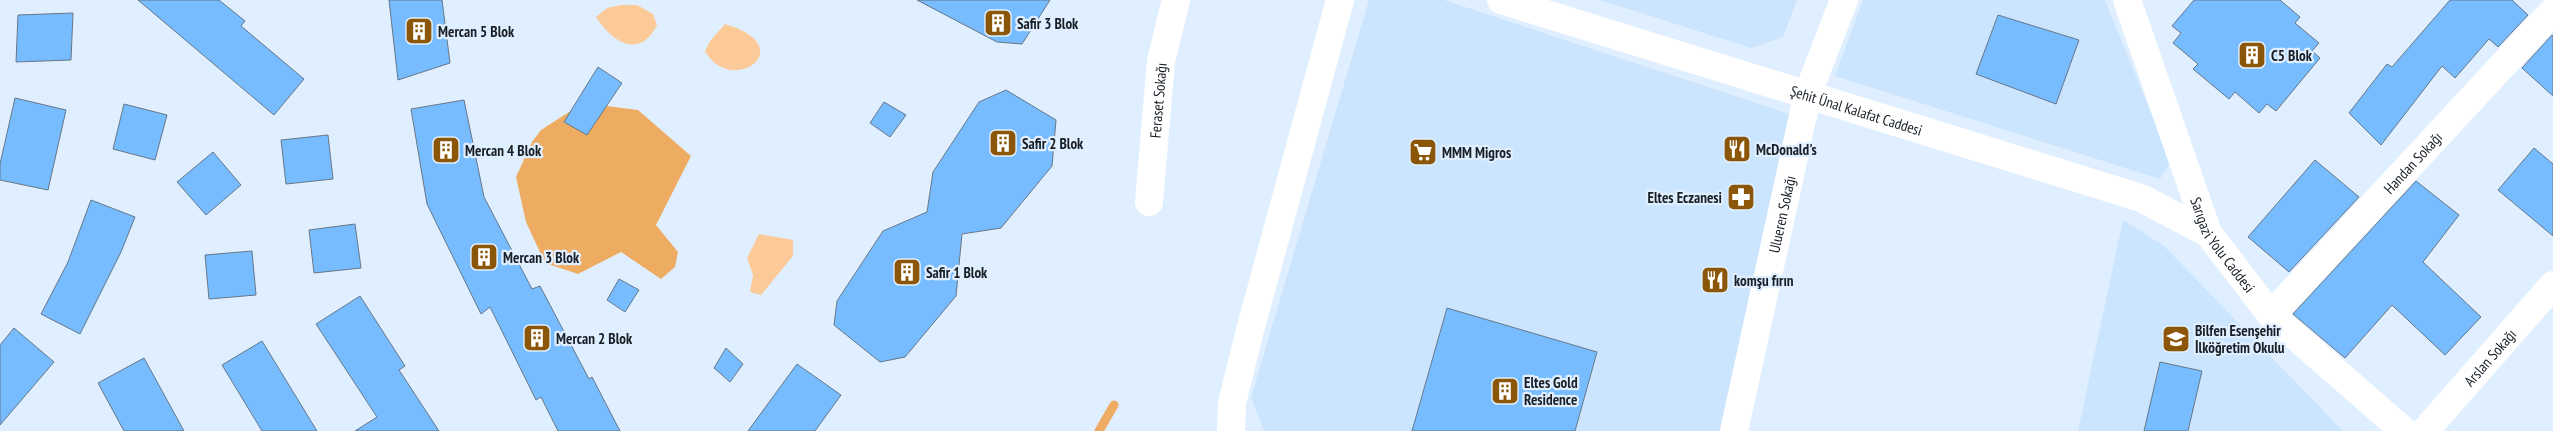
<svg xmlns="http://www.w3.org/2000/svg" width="2553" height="431" font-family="'PT Sans Narrow',sans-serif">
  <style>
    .built { fill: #cce5fe }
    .green { fill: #fbca98 }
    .water { fill: #eeac63 }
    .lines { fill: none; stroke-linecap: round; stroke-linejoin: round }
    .stream { stroke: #eeac63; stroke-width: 9 }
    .building { fill: #77bcff; stroke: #678 }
    .minor { stroke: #fff; stroke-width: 28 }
    .tertiary { stroke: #fff; stroke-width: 28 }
    .labels { text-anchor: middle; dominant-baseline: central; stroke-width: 4.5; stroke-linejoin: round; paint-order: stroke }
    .poi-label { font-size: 15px; font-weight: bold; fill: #181f26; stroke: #e0efff; text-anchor: start }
    .street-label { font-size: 15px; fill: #181f26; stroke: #e0efff }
  </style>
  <rect width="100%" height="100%" fill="#e0efff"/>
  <path class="built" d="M1369 0H1444L1817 123 1730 431H1264L1251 397Z
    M1600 0H1797L1783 37 1751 48Z
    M1863 0H2105L2171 162 2160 179 1835 76Z
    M2123 220 2164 246 2343 431H2078Z"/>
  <path class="green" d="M621 5H637L653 14 657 25C640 60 612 42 596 17L607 8Z
    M725 24C803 47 731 98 705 51L710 41Z
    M759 234 793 240V256L761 295 750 292 753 275 747 258Z"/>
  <path class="water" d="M583 103 638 110 691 156 656 225 678 252 675 267 661 279 621 252 578 274 545 263 526 222 516 177 532 142 541 130Z"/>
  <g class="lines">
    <path class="stream" d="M1099 431 1114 405"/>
  </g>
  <path class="building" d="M138 0H219L245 21 241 26 304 79 274 115Z
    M389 0H442L450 63 398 80Z
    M917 0H1050L1022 44 997 42Z
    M2194 0H2280L2300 17 2295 23 2319 43 2312 51 2320 58 2276 111 2267 104 2259 113 2235 92 2229 99 2193 69 2198 64 2173 43 2181 33 2172 26Z
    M2450 0H2512L2528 15 2498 47 2489 39 2455 78 2442 66 2381 145 2349 113 2387 64 2392 67Z
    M73 13 71 60 16 62 18 15Z
    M1998 15 2079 40 2056 104 1976 74Z
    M2552 35 2553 36V96L2522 68Z
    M598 67 622 83 587 135 564 122Z
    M1006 90 1056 120 1052 166 1001 228 962 234 956 296 905 357 880 362 834 325 837 301 883 231 927 212 933 172 979 102Z
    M15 98 66 110 48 190 0 180V164Z
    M464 100 484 197 532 289 540 286 589 379 592 377 620 431H558L541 397 536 400 490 307 481 314 427 204 411 109Z
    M884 102 906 115 890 137 870 123Z
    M124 104 167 115 155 160 113 149Z
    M328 135 333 179 286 184 281 140Z
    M2534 148 2553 164V236L2498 190Z
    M213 152 241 185 206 215 177 182Z
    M2315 160 2359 197 2289 272 2248 237Z
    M2416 181 2459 215 2423 262 2481 317 2445 355 2392 305 2345 358 2293 314Z
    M91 200 135 217 121 252 80 334 41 314 68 262Z
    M355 224 361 268 314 273 309 230Z
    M252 251 256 295 209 299 205 255Z
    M619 279 639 290 625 312 607 300Z
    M360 296 405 366 399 370 439 431H355L377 417 316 324Z
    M1447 308 1597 352 1575 431H1412Z
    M14 328 54 362 0 425V345Z
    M262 341 317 431H262L222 365Z
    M726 348 743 364 730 382 714 368Z
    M144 358 184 431H124L98 383Z
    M2160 362 2202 371 2188 431H2144Z
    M797 364 841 395 815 431H748Z"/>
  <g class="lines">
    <g class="minor">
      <path id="s1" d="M1149 202 1161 61 1176 0"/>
      <path id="s2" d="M2271 315 2553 11"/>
      <path d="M1231 431 1232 403 1249 334 1340 0"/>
      <path id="s3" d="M1734 431 1808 93 1844 0"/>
      <path id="s4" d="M2425 431 2553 285"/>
    </g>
    <g class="tertiary">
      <path id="s5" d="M1501 0 2141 198 2208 233"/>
      <path id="s6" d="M2127 0 2208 233 2271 315 2404 431"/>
    </g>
  </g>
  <defs>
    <symbol id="building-square" viewBox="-11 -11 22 22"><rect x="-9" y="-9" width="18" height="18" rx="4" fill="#8c5608" stroke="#e0efff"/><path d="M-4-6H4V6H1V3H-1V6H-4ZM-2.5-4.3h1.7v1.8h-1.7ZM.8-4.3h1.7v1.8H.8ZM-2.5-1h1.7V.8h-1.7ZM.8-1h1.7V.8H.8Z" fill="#fff"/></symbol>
    <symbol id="restaurant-square" viewBox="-11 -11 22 22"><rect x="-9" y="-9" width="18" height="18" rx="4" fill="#8c5608" stroke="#e0efff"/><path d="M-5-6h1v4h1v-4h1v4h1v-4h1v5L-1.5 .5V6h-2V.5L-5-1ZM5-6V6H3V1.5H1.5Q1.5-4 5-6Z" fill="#fff"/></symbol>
    <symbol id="supermarket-square" viewBox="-11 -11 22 22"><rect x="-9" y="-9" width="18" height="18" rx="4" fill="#8c5608" stroke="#e0efff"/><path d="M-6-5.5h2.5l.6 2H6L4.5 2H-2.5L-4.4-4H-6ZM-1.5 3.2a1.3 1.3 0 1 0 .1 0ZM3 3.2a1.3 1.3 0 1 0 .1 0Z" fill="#fff"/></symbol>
    <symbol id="pharmacy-square" viewBox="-11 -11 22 22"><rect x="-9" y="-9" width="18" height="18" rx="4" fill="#8c5608" stroke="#e0efff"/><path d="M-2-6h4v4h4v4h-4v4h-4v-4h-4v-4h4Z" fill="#fff"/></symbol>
    <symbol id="school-square" viewBox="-11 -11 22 22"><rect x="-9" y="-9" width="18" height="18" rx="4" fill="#8c5608" stroke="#e0efff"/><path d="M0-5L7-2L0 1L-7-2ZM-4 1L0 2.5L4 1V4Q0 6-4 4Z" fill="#fff"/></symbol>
  </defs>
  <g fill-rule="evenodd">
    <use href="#building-square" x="982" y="7" width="32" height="32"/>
    <use href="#building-square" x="403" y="15" width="32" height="32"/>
    <use href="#building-square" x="2236" y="39" width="32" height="32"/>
    <use href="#building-square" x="987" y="127" width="32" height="32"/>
    <use href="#restaurant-square" x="1721" y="133" width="32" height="32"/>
    <use href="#building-square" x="430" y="134" width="32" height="32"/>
    <use href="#supermarket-square" x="1407" y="136" width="32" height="32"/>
    <use href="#pharmacy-square" x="1725" y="181" width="32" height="32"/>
    <use href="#building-square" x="468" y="241" width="32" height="32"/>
    <use href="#building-square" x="891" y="256" width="32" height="32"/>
    <use href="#restaurant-square" x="1699" y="264" width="32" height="32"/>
    <use href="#building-square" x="521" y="322" width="32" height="32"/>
    <use href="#school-square" x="2160" y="323" width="32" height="32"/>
    <use href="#building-square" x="1489" y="375" width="32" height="32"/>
  </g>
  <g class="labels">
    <g class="poi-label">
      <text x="1017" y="23">Safir 3 Blok</text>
      <text x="438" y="31">Mercan 5 Blok</text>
      <text x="2271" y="55">C5 Blok</text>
      <text x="1022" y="143">Safir 2 Blok</text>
      <text x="1756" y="149">McDonald's</text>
      <text x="465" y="150">Mercan 4 Blok</text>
      <text x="1442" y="152">MMM Migros</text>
      <text x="1722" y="197" text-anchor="end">Eltes Eczanesi</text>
      <text x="503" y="257">Mercan 3 Blok</text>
      <text x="926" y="272">Safir 1 Blok</text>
      <text x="1734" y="280">komşu fırın</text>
      <text x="2195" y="330">Bilfen Esenşehir<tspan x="2195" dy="17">İlköğretim Okulu</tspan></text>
      <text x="556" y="338">Mercan 2 Blok</text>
      <text x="1524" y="382">Eltes Gold<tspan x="1524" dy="17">Residence</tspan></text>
    </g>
    <g class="street-label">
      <text stroke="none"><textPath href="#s1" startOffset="102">Feraset Sokağı</textPath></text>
      <text stroke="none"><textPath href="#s5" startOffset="372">Şehit Ünal Kalafat Caddesi</textPath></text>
      <text stroke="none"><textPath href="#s2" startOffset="208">Handan Sokağı</textPath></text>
      <text stroke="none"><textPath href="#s3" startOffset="222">Ulueren Sokağı</textPath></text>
      <text stroke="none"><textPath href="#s6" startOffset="264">Sarıgazi Yolu Caddesi</textPath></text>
      <text stroke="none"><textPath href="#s4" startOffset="98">Arslan Sokağı</textPath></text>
    </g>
  </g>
</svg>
